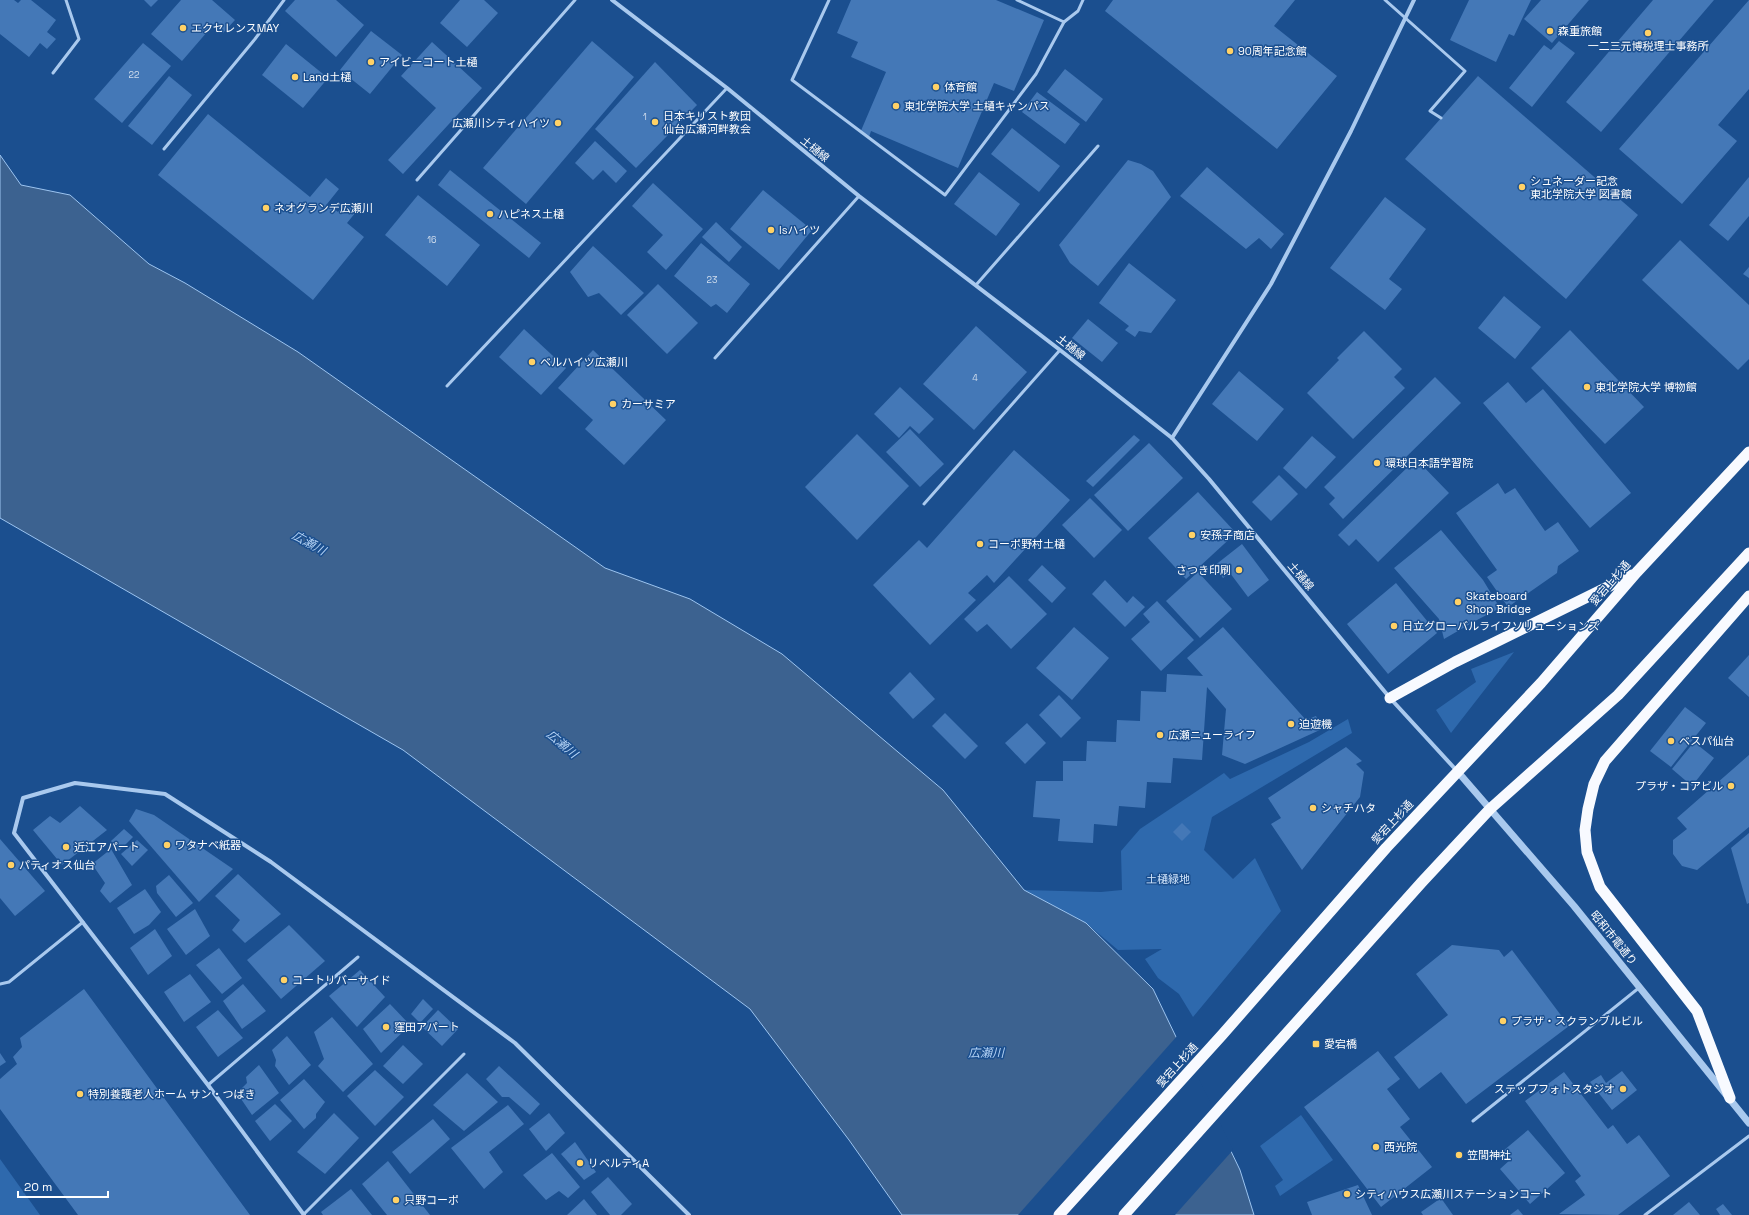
<svg xmlns="http://www.w3.org/2000/svg" width="1749" height="1215" font-family="'Space Grotesk','Noto Sans JP',sans-serif">
	<rect width="100%" height="100%" fill="#1b4f8f"/>
	<!-- green -->
	<g fill="#2e69ad">
		<path d="M1514 652 1451 733 1436 710 1476 682 1471 669Z"/>
		<path d="M1348 719 1352 733 1212 817 1204 850 1233 879 1255 858 1281 911 1193 1017 1179 994 1158 978 1145 959 1162 949 1118 950 1086 923 1024 890 1101 892 1122 890 1121 851 1140 829 1224 773 1230 779 1309 742Z"/>
		<path d="M1301 1115 1333 1160 1280 1196 1275 1186 1283 1180 1260 1146Z"/>
		<path d="M0 1159 40 1215H0Z"/>
	</g>
	<!-- water -->
	<path fill="#3c6290" stroke="#9cc4f0" d="M0 155 21 185 70 195 149 264 185 283 298 352 605 568 690 599 782 654 943 790 1024 890 1086 923 1153 989 1240 1170 1254 1215H902L849 1140 750 1009 403 750 0 518Z"/>
	<!-- pier -->
	<path fill="#1b4f8f" d="M1178 1035 1233 1150 1175 1215H1018Z"/>
	<!-- building -->
	<g fill="#4478b7">
		<path d="M0 0H14L18 3 21 0H31L56 20 47 32 56 39 47 49 40 43 29 57 0 34Z"/>
		<path d="M144 0H158L151 7Z"/>
		<path d="M181 0H212L235 20 223 33 214 24 182 61 151 34Z"/>
		<path d="M295 0H336L364 25 336 57 285 11Z"/>
		<path d="M460 0H484L498 13 467 47 440 23Z"/>
		<path d="M851 0H996L1044 20 1014 91 994 83 958 168 871 131 869 137 860 133 886 72 851 57 858 42 837 33Z"/>
		<path d="M1113 0H1295L1274 26 1337 76 1277 149 1105 11Z"/>
		<path d="M1469 0H1531L1514 36 1509 34 1496 62 1450 40Z"/>
		<path d="M1541 0H1589L1552 43 1524 19Z"/>
		<path d="M1653 0H1714L1601 132 1566 102Z"/>
		<path d="M1749 0V89L1718 125 1737 141 1682 204 1619 149Z"/>
		<path d="M371 31 402 55 370 94 340 70Z"/>
		<path d="M592 41 634 77 526 204 483 168Z"/>
		<path d="M1559 41 1575 53 1532 107 1509 88 1544 45 1551 50Z"/>
		<path d="M432 42 482 88 403 174 388 160 436 108 401 76Z"/>
		<path d="M143 43 171 66 122 123 94 99Z"/>
		<path d="M286 44 328 78 303 108 262 75Z"/>
		<path d="M655 62 697 105 636 168 595 129Z"/>
		<path d="M1065 69 1103 99 1086 122 1047 92Z"/>
		<path d="M169 76 192 95 152 145 128 126Z"/>
		<path d="M1478 76 1638 215 1566 299 1405 159Z"/>
		<path d="M1037 92 1080 124 1065 144 1022 112Z"/>
		<path d="M208 114 310 197 326 178 339 189 327 204 338 212 345 204 356 212 347 223 364 237 313 300 158 175Z"/>
		<path d="M1012 128 1060 166 1039 192 991 154Z"/>
		<path d="M595 141 627 171 616 183 603 170 593 180 575 163Z"/>
		<path d="M1128 160 1141 164 1153 171 1171 197 1098 286 1070 263 1059 245Z"/>
		<path d="M1207 167 1284 234 1271 249 1259 238 1246 249 1180 196Z"/>
		<path d="M450 170 541 243 529 258 438 185Z"/>
		<path d="M979 172 1020 204 996 236 954 204Z"/>
		<path d="M1749 177V216L1728 241 1709 225Z"/>
		<path d="M653 183 703 229 666 270 647 252 663 235 632 206Z"/>
		<path d="M763 190 812 230 779 270 730 229Z"/>
		<path d="M418 195 480 245 447 286 385 235Z"/>
		<path d="M1385 197 1426 229 1389 279 1402 289 1385 310 1330 268Z"/>
		<path d="M716 222 742 247 729 262 702 237Z"/>
		<path d="M1680 240 1749 305V359L1738 370 1642 280Z"/>
		<path d="M701 243 750 284 727 313 716 304 711 307 674 276Z"/>
		<path d="M593 246 644 293 621 315 599 293 588 297 570 272Z"/>
		<path d="M1129 263 1176 300 1151 333 1139 331 1135 337 1125 330 1129 326 1099 303Z"/>
		<path d="M1749 267V278L1743 274Z"/>
		<path d="M658 284 698 323 667 354 627 315Z"/>
		<path d="M1504 296 1541 327 1515 359 1478 328Z"/>
		<path d="M1088 319 1118 343 1102 362 1072 338Z"/>
		<path d="M976 326 1027 372 974 430 923 384Z"/>
		<path d="M524 329 566 368 541 395 499 357Z"/>
		<path d="M1570 330 1644 407 1605 444 1531 368Z"/>
		<path d="M1364 331 1402 369 1394 377 1405 388 1353 439 1307 393 1339 360 1337 358Z"/>
		<path d="M593 350 666 420 624 465 585 429 593 420 558 388Z"/>
		<path d="M1239 371 1284 409 1257 441 1212 404Z"/>
		<path d="M1435 377 1461 403 1343 519 1329 504 1335 498 1324 487Z"/>
		<path d="M1508 382 1526 403 1543 389 1631 493 1590 528 1483 403Z"/>
		<path d="M900 387 934 419 919 434 910 426 899 438 874 414Z"/>
		<path d="M910 429 944 464 920 487 886 452Z"/>
		<path d="M857 434 909 486 857 540 805 487Z"/>
		<path d="M1134 435 1140 440 1093 487 1086 481Z"/>
		<path d="M1312 436 1336 457 1306 489 1283 468Z"/>
		<path d="M1149 443 1183 478 1128 531 1094 495Z"/>
		<path d="M1014 450 1070 500 994 583 987 575 968 593 976 600 930 645 873 585 919 540 927 548Z"/>
		<path d="M1416 459 1449 493 1378 562 1356 539 1349 546 1338 535Z"/>
		<path d="M1279 475 1298 494 1271 521 1252 502Z"/>
		<path d="M1498 483 1505 494 1515 488 1545 531 1558 522 1579 551 1558 566 1557 573 1508 607 1487 577 1497 570 1456 513Z"/>
		<path d="M1198 492 1236 533 1186 579 1148 538Z"/>
		<path d="M1090 498 1122 530 1094 558 1062 525Z"/>
		<path d="M1441 530 1483 580 1500 608 1477 620 1444 639 1439 619 1394 568Z"/>
		<path d="M1242 544 1269 580 1248 597 1230 573 1223 578 1214 566Z"/>
		<path d="M1042 565 1066 588 1052 603 1028 580Z"/>
		<path d="M1198 572 1232 609 1200 638 1166 601Z"/>
		<path d="M1009 576 1047 614 1011 649 987 624 977 632 964 619Z"/>
		<path d="M1105 580 1127 603 1133 596 1145 607 1125 627 1092 594Z"/>
		<path d="M1396 583 1437 633 1388 674 1347 624Z"/>
		<path d="M1157 601 1194 640 1161 671 1131 639 1150 622 1143 614Z"/>
		<path d="M1074 627 1109 658 1072 700 1036 668Z"/>
		<path d="M1223 627 1306 720 1316 716 1322 729 1245 764 1222 755 1226 709 1207 687 1202 760 1173 758 1171 783 1147 782 1145 808 1119 806 1117 826 1094 824 1093 843 1058 841 1060 819 1033 817 1036 781H1063V761H1086L1087 741 1116 742 1117 720 1140 721 1141 691 1166 692 1167 674 1203 676 1187 658Z"/>
		<path d="M1749 655V697L1728 678Z"/>
		<path d="M910 672 935 699 913 719 889 693Z"/>
		<path d="M1059 695 1081 718 1061 738 1039 715Z"/>
		<path d="M1685 707 1706 723 1671 767 1650 751Z"/>
		<path d="M945 713 978 746 965 759 932 726Z"/>
		<path d="M1027 723 1046 743 1025 764 1005 743Z"/>
		<path d="M1694 742 1714 758 1692 786 1672 769Z"/>
		<path d="M1346 747 1362 761 1356 764 1364 772 1360 797 1302 870 1271 824 1281 818 1268 798Z"/>
		<path d="M1749 755V827L1697 870 1682 866 1673 854V840L1687 829 1677 818Z"/>
		<path d="M80 806 107 830 62 865 33 830 50 816 60 823Z"/>
		<path d="M136 809 154 815 233 869 199 902 129 821Z"/>
		<path d="M1182 823 1191 832 1182 841 1173 832Z"/>
		<path d="M124 829 133 837 119 851 111 841Z"/>
		<path d="M1749 833V903L1747 904 1731 848Z"/>
		<path d="M0 839 45 891 15 916 0 898Z"/>
		<path d="M137 840 148 850 132 866 121 854Z"/>
		<path d="M111 849 132 885 110 903 100 891 105 883 92 864Z"/>
		<path d="M238 874 281 914 245 943 232 930 240 920 215 896Z"/>
		<path d="M169 875 193 903 176 917 157 893 156 886Z"/>
		<path d="M145 889 161 912 149 925 134 934 117 908Z"/>
		<path d="M195 909 210 936 186 955 167 929Z"/>
		<path d="M289 925 325 961 281 999 247 960Z"/>
		<path d="M155 929 172 956 148 975 130 948Z"/>
		<path d="M1452 945 1499 950 1504 957 1512 950 1569 1026 1466 1104 1441 1072 1419 1089 1394 1057 1448 1015 1416 974Z"/>
		<path d="M219 948 242 978 222 994 196 965Z"/>
		<path d="M360 970 385 997 357 1027 329 996Z"/>
		<path d="M190 974 211 1002 184 1022 164 992Z"/>
		<path d="M243 984 266 1011 242 1029 223 1001Z"/>
		<path d="M84 989 250 1215H78L0 1109V1079L17 1064 13 1057 22 1047 20 1038Z"/>
		<path d="M423 999 433 1009 420 1023 411 1014Z"/>
		<path d="M390 1004 410 1025 381 1053 363 1029Z"/>
		<path d="M218 1010 243 1038 218 1057 196 1027Z"/>
		<path d="M438 1010 458 1029 442 1046 422 1027Z"/>
		<path d="M332 1017 373 1064 343 1092 318 1066 324 1059 314 1032Z"/>
		<path d="M287 1036 311 1065 289 1085 275 1066 276 1060 272 1050Z"/>
		<path d="M403 1045 423 1064 403 1084 383 1066Z"/>
		<path d="M1378 1051 1400 1079 1387 1089 1410 1119 1400 1127 1432 1167 1381 1207 1304 1107Z"/>
		<path d="M0 1053 6 1062 0 1066Z"/>
		<path d="M259 1065 279 1093 252 1115 237 1093 247 1083 246 1077Z"/>
		<path d="M499 1066 540 1104 530 1115 509 1097H502L486 1079Z"/>
		<path d="M375 1070 404 1097 375 1126 347 1096Z"/>
		<path d="M1622 1071 1637 1090 1612 1110 1590 1082 1601 1075 1606 1083Z"/>
		<path d="M1564 1072 1608 1129 1613 1125 1627 1144 1639 1135 1670 1176 1618 1215 1559 1214 1585 1195 1575 1181 1581 1176 1525 1101Z"/>
		<path d="M467 1073 498 1102 464 1131 433 1105Z"/>
		<path d="M304 1079 325 1102 316 1114V1118L304 1129 280 1100Z"/>
		<path d="M275 1104 292 1121 270 1141 255 1121Z"/>
		<path d="M508 1105 524 1124 489 1152 503 1172 484 1189 451 1148Z"/>
		<path d="M334 1113 359 1138 325 1174 297 1152Z"/>
		<path d="M549 1113 565 1133 546 1151 529 1129Z"/>
		<path d="M433 1119 450 1139 410 1174 392 1152Z"/>
		<path d="M1528 1130 1565 1173 1530 1204 1500 1169 1511 1159 1503 1151Z"/>
		<path d="M575 1142 596 1172 584 1180 561 1154Z"/>
		<path d="M552 1153 580 1187 568 1198 559 1191 546 1200 523 1175Z"/>
		<path d="M388 1161 430 1215H387L362 1184Z"/>
		<path d="M608 1177 632 1204 621 1215H610L591 1192Z"/>
		<path d="M1358 1185 1372 1215H1312L1307 1202Z"/>
		<path d="M351 1189 372 1215H323L321 1212Z"/>
		<path d="M1441 1198 1453 1215H1423L1421 1212Z"/>
		<path d="M584 1199 597 1215H567Z"/>
		<path d="M1689 1202 1700 1215H1673Z"/>
		<path d="M1723 1204 1732 1215H1720L1716 1209Z"/>
		<path d="M1518 1209 1523 1215H1510Z"/>
	</g>
	<g fill="none" stroke-linecap="round" stroke-linejoin="round">
		<!-- service -->
		<g stroke="#a9c9ee" stroke-width="3">
			<path d="M829 0 792 80 945 195 1036 74 1064 22"/>
			<path d="M1017 0 1064 22 1078 11 1083 0"/>
			<path d="M1385 0 1465 71 1430 111 1441 118"/>
			<path d="M53 73 79 39 66 0"/>
			<path d="M164 149 255 39 284 0"/>
			<path d="M417 180 575 0"/>
			<path d="M976 285 1098 146"/>
			<path d="M715 358 859 196"/>
			<path d="M447 386 727 88"/>
			<path d="M924 504 1060 350"/>
			<path d="M0 984 9 982 83 922"/>
			<path d="M208 1085 358 957"/>
			<path d="M1473 1121 1640 987"/>
			<path d="M304 1214 464 1054"/>
			<path d="M1645 1215 1749 1136"/>
		</g>
		<!-- minor -->
		<g stroke="#a9c9ee" stroke-width="4">
			<path d="M612 0 727 88 859 196 1060 350 1172 438 1209 479 1390 698 1457 771"/>
			<path d="M1172 438 1271 284 1351 131 1414 0"/>
			<path d="M304 1215 208 1085 14 833 23 798 75 783 165 794 271 862 515 1043 689 1215"/>
		</g>
		<!-- tertiary -->
		<path stroke="#a9c9ee" stroke-width="7" d="M1458 772 1574 906 1749 1123"/>
		<!-- trunk -->
		<g stroke="#f8faff" stroke-width="11">
			<path d="M1390 698 1455 662 1632 575"/>
			<path d="M1730 1098 1697 1011 1600 887 1587 852 1585 830 1588 809 1594 784 1605 761 1749 596"/>
			<path d="M1059 1215 1222 1035 1386 848 1541 683 1637 572 1749 452"/>
			<path d="M1124 1215 1422 882 1490 809 1618 695 1749 553"/>
		</g>
	</g>
	<!-- markers -->
	<g fill="#ffd166" stroke="#1b4f8f" stroke-width="1.5">
		<circle cx="183" cy="28" r="4"/>
		<circle cx="1550" cy="31" r="4"/>
		<circle cx="1648" cy="33" r="4"/>
		<circle cx="1230" cy="51" r="4"/>
		<circle cx="371" cy="62" r="4"/>
		<circle cx="295" cy="77" r="4"/>
		<circle cx="936" cy="87" r="4"/>
		<circle cx="896" cy="106" r="4"/>
		<circle cx="655" cy="122" r="4"/>
		<circle cx="558" cy="123" r="4"/>
		<circle cx="1522" cy="187" r="4"/>
		<circle cx="266" cy="208" r="4"/>
		<circle cx="490" cy="214" r="4"/>
		<circle cx="771" cy="230" r="4"/>
		<circle cx="532" cy="362" r="4"/>
		<circle cx="1587" cy="387" r="4"/>
		<circle cx="613" cy="404" r="4"/>
		<circle cx="1377" cy="463" r="4"/>
		<circle cx="1192" cy="535" r="4"/>
		<circle cx="980" cy="544" r="4"/>
		<circle cx="1239" cy="570" r="4"/>
		<circle cx="1458" cy="602" r="4"/>
		<circle cx="1394" cy="626" r="4"/>
		<circle cx="1291" cy="724" r="4"/>
		<circle cx="1160" cy="735" r="4"/>
		<circle cx="1671" cy="741" r="4"/>
		<circle cx="1731" cy="786" r="4"/>
		<circle cx="1313" cy="808" r="4"/>
		<circle cx="167" cy="845" r="4"/>
		<circle cx="66" cy="847" r="4"/>
		<circle cx="11" cy="865" r="4"/>
		<circle cx="284" cy="980" r="4"/>
		<circle cx="1503" cy="1021" r="4"/>
		<circle cx="386" cy="1027" r="4"/>
		<rect x="1312" y="1040" width="8" height="8" rx="2"/>
		<circle cx="1623" cy="1089" r="4"/>
		<circle cx="80" cy="1094" r="4"/>
		<circle cx="1376" cy="1147" r="4"/>
		<circle cx="1459" cy="1155" r="4"/>
		<circle cx="580" cy="1163" r="4"/>
		<circle cx="1347" cy="1194" r="4"/>
		<circle cx="396" cy="1200" r="4"/>
	</g>
	<g text-anchor="middle" stroke-width="3" stroke-linejoin="round" paint-order="stroke">
		<!-- number labels -->
		<g font-size="9" fill="#d0dded">
			<text x="134" y="78">22</text>
			<text x="645" y="120">1</text>
			<text x="432" y="243">16</text>
			<text x="712" y="283">23</text>
			<text x="975" y="381">4</text>
		</g>
		<!-- poi labels -->
		<g font-size="11" fill="#fff" stroke="#1b4f8f" text-anchor="start">
			<text x="191" y="32">エクセレンスMAY</text>
			<text x="1558" y="35">森重旅館</text>
			<text x="1648" y="50" text-anchor="middle">一二三元博税理士事務所</text>
			<text x="1238" y="55">90周年記念館</text>
			<text x="379" y="66">アイビーコート土樋</text>
			<text x="303" y="81">Land土樋</text>
			<text x="944" y="91">体育館</text>
			<text x="904" y="110">東北学院大学 土樋キャンパス</text>
			<text x="663" y="120">日本キリスト教団<tspan x="663" dy="13">仙台広瀬河畔教会</tspan></text>
			<text x="550" y="127" text-anchor="end">広瀬川シティハイツ</text>
			<text x="1530" y="185">シュネーダー記念<tspan x="1530" dy="13">東北学院大学 図書館</tspan></text>
			<text x="274" y="212">ネオグランデ広瀬川</text>
			<text x="498" y="218">ハピネス土樋</text>
			<text x="779" y="234">Isハイツ</text>
			<text x="540" y="366">ベルハイツ広瀬川</text>
			<text x="1595" y="391">東北学院大学 博物館</text>
			<text x="621" y="408">カーサミア</text>
			<text x="1385" y="467">環球日本語学習院</text>
			<text x="1200" y="539">安孫子商店</text>
			<text x="988" y="548">コーポ野村土樋</text>
			<text x="1231" y="574" text-anchor="end">さつき印刷</text>
			<text x="1466" y="600">Skateboard<tspan x="1466" dy="13">Shop Bridge</tspan></text>
			<text x="1402" y="630">日立グローバルライフソリューションズ</text>
			<text x="1299" y="728">迫遊機</text>
			<text x="1168" y="739">広瀬ニューライフ</text>
			<text x="1679" y="745">ベスパ仙台</text>
			<text x="1723" y="790" text-anchor="end">プラザ・コアビル</text>
			<text x="1321" y="812">シャチハタ</text>
			<text x="175" y="849">ワタナベ紙器</text>
			<text x="74" y="851">近江アパート</text>
			<text x="19" y="869">パティオス仙台</text>
			<text x="292" y="984">コートリバーサイド</text>
			<text x="1511" y="1025">プラザ・スクランブルビル</text>
			<text x="394" y="1031">窪田アパート</text>
			<text x="1324" y="1048">愛宕橋</text>
			<text x="1615" y="1093" text-anchor="end">ステップフォトスタジオ</text>
			<text x="88" y="1098">特別養護老人ホーム サン・つばき</text>
			<text x="1384" y="1151">西光院</text>
			<text x="1467" y="1159">笠間神社</text>
			<text x="588" y="1167">リベルティA</text>
			<text x="1355" y="1198">シティハウス広瀬川ステーションコート</text>
			<text x="404" y="1204">只野コーポ</text>
		</g>
		<!-- street labels -->
		<g font-size="11" fill="#fff" stroke="#1b4f8f">
			<text transform="translate(815 149) rotate(39)" y="4">土樋線</text>
			<text transform="translate(1071 347) rotate(38)" y="4">土樋線</text>
			<text transform="translate(1301 576) rotate(50)" y="4">土樋線</text>
			<text transform="translate(1610 583) rotate(-49)" y="4">愛宕上杉通</text>
			<text transform="translate(1392 822) rotate(-47)" y="4">愛宕上杉通</text>
			<text transform="translate(1614 938) rotate(51)" y="4">昭和市電通り</text>
			<text transform="translate(1177 1065) rotate(-48)" y="4">愛宕上杉通</text>
		</g>
		<!-- park labels -->
		<g font-size="11" fill="#cfe3fa" stroke="#1b4f8f">
			<text x="1168" y="883">土樋緑地</text>
		</g>
		<!-- water labels -->
		<g font-size="12" font-style="italic" fill="#b5d3f5" stroke="#1b4f8f">
			<text transform="translate(309 543) rotate(29)" y="4">広瀬川</text>
			<text transform="translate(562 744) rotate(40)" y="4">広瀬川</text>
			<text x="986" y="1057">広瀬川</text>
		</g>
	</g>
	<!-- scale -->
	<path d="M18 1191v6h90v-6" fill="none" stroke="#ffffff" stroke-width="2"/>
	<text x="24" y="1191" font-size="12" fill="#ffffff" stroke="#1b4f8f" stroke-width="3" paint-order="stroke">20 m</text>
</svg>
